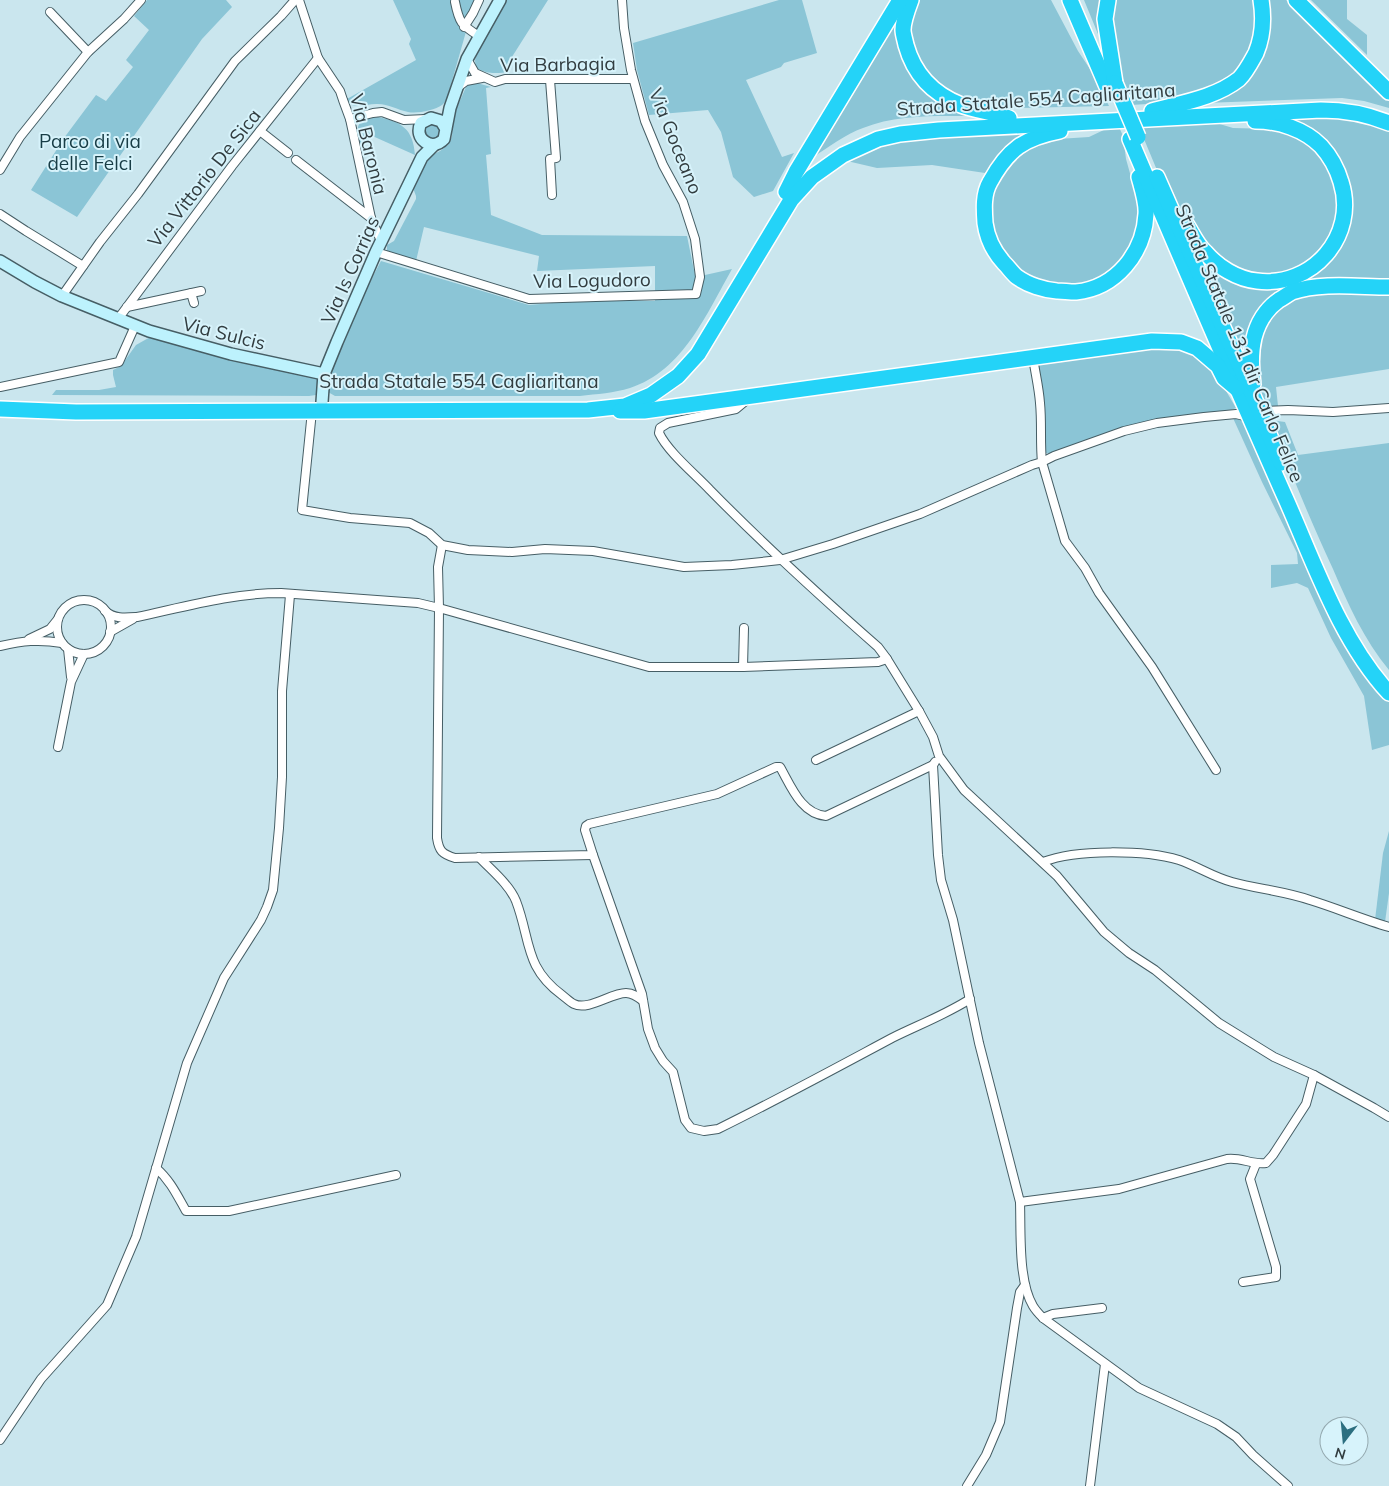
<svg xmlns="http://www.w3.org/2000/svg" width="1389" height="1486" font-family="Mulish,sans-serif">
	<rect width="100%" height="100%" fill="#cae6ee"/>
	<!-- green -->
	<g fill="#8bc5d6">
		<path d="M147 0H226L232 7 202 39 77 217 31 190 64 138 96 95 106 101 133 67 126 60 149 30 134 16Z"/>
		<path d="M393 0H475L448 95C447 98 445 103 442 105 435 110 417 114 408 112 398 110 388 104 378 104 367 103 352 112 347 99L416 60 409 44 411 39Z"/>
		<path d="M507 0H548L510 60V72C497 73 489 75 476 68L475 61 476 54Z"/>
		<path d="M779 0H802L817 53 784 63 781 67 746 80 782 157 794 153 773 191 754 197 733 177 721 132 708 110 649 115 637 70 633 43Z"/>
		<path d="M917 0H1051L1078 51 1092 72 1109 106 1018 108 957 97 933 79 917 56 911 37 912 18Z"/>
		<path d="M1084 0H1102L1099 16 1098 34Z"/>
		<path d="M1114 0H1256V40L1239 69 1226 81 1185 96 1148 104 1130 105 1122 89 1111 16Z"/>
		<path d="M1267 0H1286L1389 99V108L1364 101 1342 98 1204 103 1241 84Z"/>
		<path d="M1311 0H1347V19L1367 35V55Z"/>
		<path d="M904 3C905 21 903 41 905 59 910 91 947 108 974 116 938 116 897 114 863 128 846 134 827 148 812 158Z"/>
		<path d="M470 83H477L491 87 486 88 491 154 486 155 491 215 542 235 687 236 695 275H705L732 269C707 313 683 371 630 388 614 393 597 394 580 396H335L328 392 333 364 365 291 381 261 529 305 575 301H655V266L537 271 539 256 424 227 416 261 387 251V245L394 241 416 199V196L413 188 430 156 440 151 449 144 452 136 453 119 455 112 466 87Z"/>
		<path d="M378 117C402 122 413 129 415 155L368 134 361 149C357 127 352 121 378 117Z"/>
		<path d="M1312 117 1344 118 1389 130V281L1312 282 1258 311 1251 322 1246 339 1237 346 1193 249 1204 262 1221 275 1275 287 1343 239 1335 159 1279 119Z"/>
		<path d="M1213 122 1233 128 1274 129 1306 140 1318 152 1335 178 1340 206 1333 233 1319 253 1304 267 1270 278 1227 266 1203 244 1171 196 1159 175 1139 127Z"/>
		<path d="M427 123H437L442 133 437 140 424 137V126Z"/>
		<path d="M1119 127 1123 136 1126 159 1138 202 1139 224 1129 249 1115 267 1100 278 1087 284 1050 286 1020 274 1001 254 990 224 992 190 1007 164 1036 143 1058 139 1089 137 1108 128Z"/>
		<path d="M1036 131 1001 155 985 173 932 165 877 168 847 161 875 148 903 140Z"/>
		<path d="M1305 292H1389V369L1276 387 1278 406 1263 407 1257 379 1253 351 1273 308Z"/>
		<path d="M152 336 315 376 319 381 318 393 316 395 309 396 52 395 56 390H99L116 387 113 375V370L121 366 136 345Z"/>
		<path d="M1166 346 1190 352 1215 372 1236 408 1229 411 1154 421 1054 453H1045L1038 362Z"/>
		<path d="M1233 418H1245L1373 683 1389 701V745L1372 750 1364 696 1331 638 1308 588 1297 583 1271 588V565L1298 564 1297 553 1262 482Z"/>
		<path d="M1270 420 1285 422 1298 455 1389 443V670C1364 640 1348 604 1333 569 1310 520 1290 470 1270 420Z"/>
		<path d="M1389 831V893L1385 922 1375 920 1383 853Z"/>
	</g>
	<g fill="none" stroke-linecap="round" stroke-linejoin="round">
		<!-- street casing -->
		<g stroke="#465e65" stroke-width="10">
			<g id="street">
				<path d="M299 0 318 58 340 91 343 100 350 119 371 218 381 241"/>
				<path d="M455 2C459 22 461 25 479 36"/>
				<path d="M50 12 88 52"/>
				<path d="M464 27 473 13 479 0"/>
				<path d="M467 59 475 73 495 82 505 79H633"/>
				<path d="M550 80 556 158 550 159 552 195"/>
				<path d="M458 87 466 81 482 78"/>
				<path d="M350 119 373 113 382 112 404 120 426 119"/>
				<path d="M260 131 288 153"/>
				<path d="M296 160 371 218"/>
				<path d="M0 170 20 137 88 52 124 19 141 0"/>
				<path d="M0 214 26 231 83 266"/>
				<path d="M376 252 529 299 696 294 700 277 695 239 683 202 663 165 645 121 631 70 624 28 622 0"/>
				<path d="M191 293 194 303"/>
				<path d="M62 296 100 242 138 194 235 61 281 16 295 0"/>
				<path d="M127 307 201 291"/>
				<path d="M118 319 232 166 318 58"/>
				<path d="M0 387 119 362 135 326"/>
				<path d="M748 399 736 409 668 423 660 428 659 433C668 452 695 474 710 490 764 545 820 596 878 647L887 659 919 711 933 737 939 756 964 790 1057 876 1104 932 1129 953 1155 970 1219 1023 1274 1057 1314 1075 1374 1108 1389 1117"/>
				<path d="M312 411 302 510 350 518 410 523 429 533 442 545 468 550 512 552 545 549 593 551 684 567 732 565 780 560 833 544 920 514 1032 465 1042 462C1040 443 1042 423 1040 403 1039 388 1035 372 1033 357"/>
				<path d="M1263 411 1288 410 1333 412 1389 408"/>
				<path d="M442 545 438 567 439 608 437 838C439 851 442 854 455 858L593 855 585 830 586 826 589 824 717 794 776 767H780C791 786 801 814 826 816L933 765"/>
				<circle cx="84" cy="627" r="27"/>
				<path d="M105 611C115 619 124 618 137 617 184 607 232 593 281 593L418 603 439 608 649 667H743L878 662 887 659"/>
				<path d="M110 632 133 619"/>
				<path d="M29 639 50 629 58 619"/>
				<path d="M0 646C23 641 38 639 62 643"/>
				<path d="M68 649 71 677"/>
				<path d="M743 667 744 628"/>
				<path d="M58 747 71 682 84 654"/>
				<path d="M816 760 919 711"/>
				<path d="M935 762 933 765 938 855 941 880 953 920 979 1043 1020 1202 1119 1189 1227 1159C1241 1157 1252 1165 1266 1163L1273 1155 1306 1104 1314 1075"/>
				<path d="M1216 770 1152 667 1099 593 1085 568 1065 541 1042 462 1054 456 1124 431 1157 423 1204 417 1236 414 1244 416"/>
				<path d="M593 855 642 994 648 1029 655 1048 663 1061 673 1072 685 1120 691 1128 704 1131 718 1129C777 1100 834 1069 892 1038 918 1025 945 1015 970 999"/>
				<path d="M479 857C491 870 509 884 516 901 531 940 524 967 562 995 566 998 570 1002 574 1004 588 1011 611 993 626 993 633 993 638 997 643 1001"/>
				<path d="M1043 862C1076 849 1145 850 1179 860 1197 866 1213 877 1232 882 1257 889 1284 891 1310 900 1336 908 1362 919 1389 927"/>
				<path d="M156 1168C170 1180 177 1195 186 1211H229L396 1175"/>
				<path d="M1020 1202C1021 1231 1018 1281 1033 1306 1036 1311 1040 1315 1043 1318L1139 1388 1217 1424 1236 1437 1253 1455 1288 1486"/>
				<path d="M1243 1282 1276 1277V1267L1250 1179 1256 1164"/>
				<path d="M1043 1318 1053 1314 1102 1308"/>
				<path d="M0 1440 41 1379 107 1305 136 1237 187 1063 224 978 261 920 267 907 273 890 279 828 282 777V691L290 595"/>
				<path d="M967 1486 986 1455 1000 1422 1017 1308 1020 1292 1025 1285"/>
				<path d="M1090 1486 1105 1364"/>
			</g>
		</g>
		<!-- secondary casing -->
		<g stroke="#465e65" stroke-width="14">
			<g id="secondary">
				<path d="M446 129 441 121 431 118 421 123C413 139 432 152 444 139L450 108 467 59 500 0"/>
				<path d="M0 261 35 282 62 296 149 331 231 354 324 374"/>
				<path d="M322 402 324 374 337 342 376 252 422 157 434 145"/>
			</g>
		</g>
		<!-- highway casing -->
		<g stroke="#fff" stroke-width="18">
			<g id="highway">
				<path d="M911 0C908 8 903 21 903 30 903 34 905 40 906 45 914 74 933 94 961 105 977 111 994 112 1009 118"/>
				<path d="M1070 0 1108 89"/>
				<path d="M1108 0 1105 19 1115 83"/>
				<path d="M1296 0 1389 92"/>
				<path d="M1152 111C1181 103 1215 98 1239 79 1246 72 1251 62 1256 53 1263 36 1264 18 1261 0"/>
				<path d="M1060 131C1024 138 1008 149 990 182 983 194 984 209 985 223 987 238 994 252 1004 263 1009 268 1013 274 1017 277 1028 285 1044 290 1057 291 1063 291 1069 292 1076 292 1116 288 1144 253 1146 214 1147 203 1142 188 1139 177"/>
				<path d="M1130 139C1181 258 1232 378 1285 497 1314 562 1340 640 1389 693"/>
				<path d="M1157 177 1254 398 1281 463"/>
				<path d="M786 192 796 172 900 0"/>
				<path d="M1186 224C1192 233 1197 245 1205 252 1218 267 1237 279 1257 281 1312 288 1358 236 1341 182 1337 168 1331 157 1321 146 1304 129 1279 121 1255 121"/>
				<path d="M1253 384C1249 353 1251 320 1279 300 1283 298 1288 294 1292 292 1322 282 1358 287 1389 287"/>
				<path d="M0 409 76 412 588 410 625 406 651 395 678 376 698 354 791 200 812 177 843 155 878 139 900 134 939 130 1321 110C1344 110 1367 114 1389 123"/>
				<path d="M620 411H644L1152 341 1181 342 1197 348 1218 366 1224 378 1237 389"/>
			</g>
		</g>
		<!-- street -->
		<use href="#street" stroke="#fff" stroke-width="8"/>
		<!-- secondary -->
		<use href="#secondary" stroke="#bdf2fd" stroke-width="11"/>
		<!-- highway -->
		<use href="#highway" stroke="#24d3f8" stroke-width="15"/>
		<!-- highway-bridge casing -->
		<g stroke="#fff" stroke-width="18" stroke-linecap="butt">
			<path id="highway-bridge" d="M1115 83 1138 137"/>
		</g>
		<!-- highway-bridge -->
		<use href="#highway-bridge" stroke="#24d3f8" stroke-width="15"/>
	</g>
	<g text-anchor="middle" stroke-width="4" stroke-linejoin="round" paint-order="stroke">
		<!-- street labels -->
		<g font-size="19" fill="#323d40" stroke="#d7f3fb">
			<text transform="translate(558 64) rotate(-1)" y="7">Via Barbagia</text>
			<text transform="translate(1036 99) rotate(-4)" y="7">Strada Statale 554 Cagliaritana</text>
			<text transform="translate(676 141) rotate(68)" y="7">Via Goceano</text>
			<text transform="translate(369 144) rotate(76)" y="7">Via Baronia</text>
			<text transform="translate(204 178) rotate(-52)" y="7">Via Vittorio De Sica</text>
			<text transform="translate(350 270) rotate(-66)" y="7">Via Is Corrias</text>
			<text transform="translate(592 280) rotate(-1)" y="7">Via Logudoro</text>
			<text transform="translate(224 333) rotate(14)" y="7">Via Sulcis</text>
			<text transform="translate(1240 343) rotate(67)" y="7">Strada Statale 131 dir Carlo Felice</text>
			<text x="459" y="388">Strada Statale 554 Cagliaritana</text>
		</g>
		<!-- park labels -->
		<g font-size="19" fill="#183d46" stroke="#d7f3fb">
			<text x="90" y="148">Parco di via<tspan x="90" dy="22">delle Felci</tspan></text>
		</g>
	</g>
	<!-- north arrow -->
	<g transform="translate(1344 1441) rotate(196)"><circle r="24" fill="#d7f3fb" stroke="#95aab0"/>
	<path d="M0-4L9 19L0 12L-9 19Z" fill="#2c6f80"/>
	<text y="-8" font-size="14" font-weight="bold" text-anchor="middle" fill="#323d40">N</text>
	</g>
</svg>
